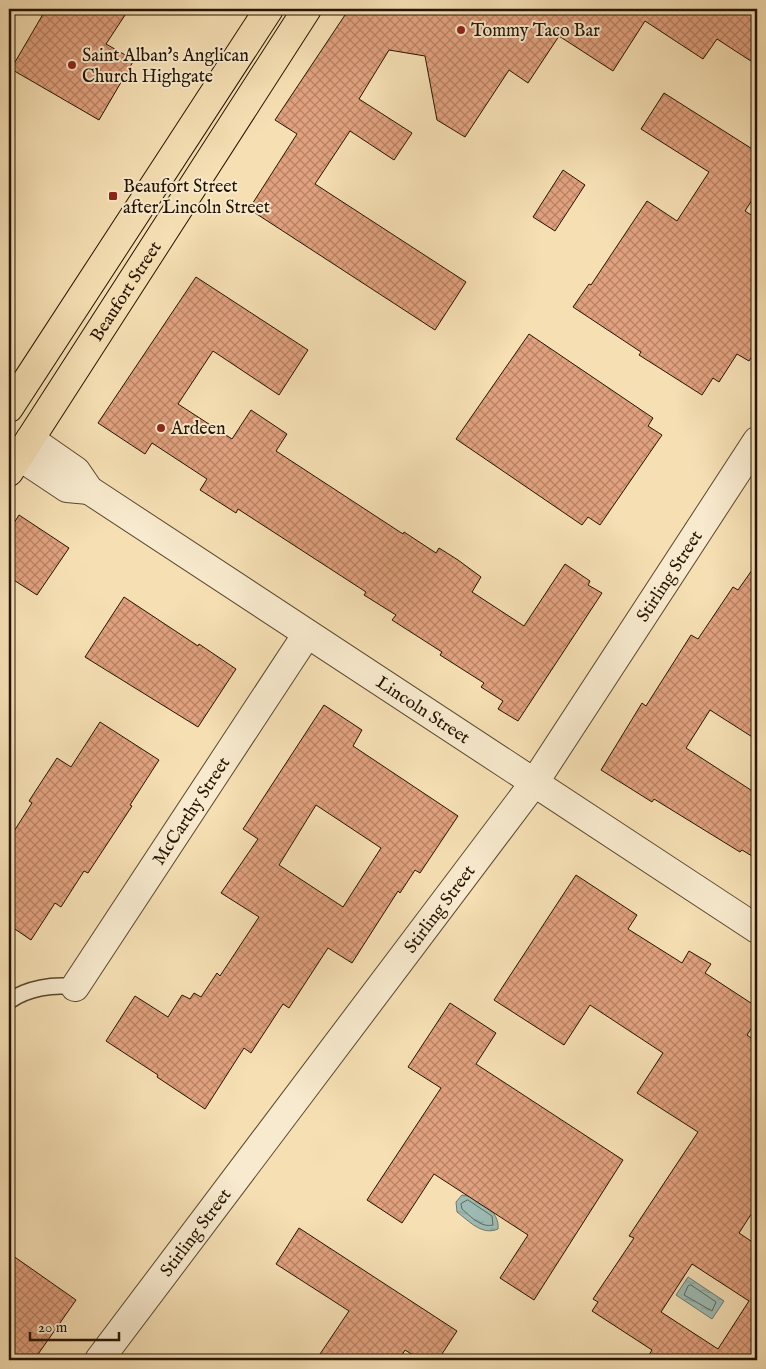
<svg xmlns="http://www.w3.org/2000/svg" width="766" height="1369" font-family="'IM FELL English',serif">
	<defs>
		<pattern id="water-ripples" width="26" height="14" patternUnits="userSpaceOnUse" patternTransform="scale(1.25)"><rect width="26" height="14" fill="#9dbbb4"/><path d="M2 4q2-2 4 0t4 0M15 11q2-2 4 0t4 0" fill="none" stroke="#87a099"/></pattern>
		<pattern id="building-cross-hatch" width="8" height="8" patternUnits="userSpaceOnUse" patternTransform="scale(1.25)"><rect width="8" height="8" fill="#e1a17e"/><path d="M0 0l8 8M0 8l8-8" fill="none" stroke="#b68265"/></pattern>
	</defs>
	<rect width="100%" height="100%" fill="#f5dfb3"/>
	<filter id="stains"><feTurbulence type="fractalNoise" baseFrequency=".004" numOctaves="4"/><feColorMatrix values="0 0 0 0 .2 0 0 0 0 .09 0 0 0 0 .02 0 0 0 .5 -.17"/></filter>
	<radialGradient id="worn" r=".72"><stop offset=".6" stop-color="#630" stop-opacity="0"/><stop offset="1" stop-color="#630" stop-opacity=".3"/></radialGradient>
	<!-- water -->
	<g fill="url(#water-ripples)" stroke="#6d786c">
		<path d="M462 1195C479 1196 500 1212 498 1229 482 1236 469 1221 457 1212L456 1202Z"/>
		<path d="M688 1277 724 1301 712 1319 676 1295Z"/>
	</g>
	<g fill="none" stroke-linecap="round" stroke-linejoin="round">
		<!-- shore -->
		<g stroke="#61685a" stroke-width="1">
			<path d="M468 1200 492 1216 493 1225C481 1228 470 1216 462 1209L461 1204Z"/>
			<path d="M691 1285 716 1302 712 1311 684 1295 688 1286Z"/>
		</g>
	</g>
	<!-- building -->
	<g fill="url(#building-cross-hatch)" stroke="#251400" fill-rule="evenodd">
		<path d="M46 9H129L106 44 134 60 99 120 11 69Z"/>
		<path d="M349 9H757V65L717 39 703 59 645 21 613 71 559 36 528 83 509 70 465 137 437 120 425 56 389 50 359 99 412 133 394 160 350 131 315 184 466 282 435 330 249 209 297 134 275 120Z"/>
		<path d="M664 93 757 152V192L745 211 757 219V349L749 361 737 354 719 382 713 378 702 395 639 355 641 352 573 307 589 284 591 285 647 201 677 221 709 172 641 129Z"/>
		<path d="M563 170 585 185 555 231 533 217Z"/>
		<path d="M196 277 308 350 279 395 213 351 178 404 232 439 251 410 287 434 276 451 403 534 404 532 436 553 439 548 458 560 481 577 472 592 524 626 565 564 590 581 588 585 602 593 518 721 498 709 503 701 481 687 484 683 440 655 442 652 392 620 396 615 364 595 366 592 238 509 236 513 200 490 207 479 152 443 145 454 98 423Z"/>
		<path d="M529 334 653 418 648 426 662 435 600 525 588 517 582 525 456 439Z"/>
		<path d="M19 515 69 548 37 595 9 577V531Z"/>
		<path d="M757 563V740L710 710 686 748 757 794V859L742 850 740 852 654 799 652 802 601 770 642 703 646 706 691 635 698 639 733 587 738 590Z"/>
		<path d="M124 597 198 646 199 644 236 669 198 727 85 657Z"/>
		<path d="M324 705 362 730 353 746 458 816 420 873 415 870 400 893 398 891 352 963 328 948 289 1008 283 1004 251 1053 244 1048 205 1109 157 1077 158 1075 106 1041 135 996 168 1017 182 995 190 999 194 993 201 997 217 973 220 976 259 917 221 893 258 839 243 829ZM316 805 381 848 343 907 279 865Z"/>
		<path d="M100 722 159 760 130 805 132 806 88 873 84 871 61 907 55 903 31 940 9 925V839L32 803 29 801 57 758 71 767Z"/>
		<path d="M576 875 637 915 628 929 682 963 689 951 711 964 705 973 757 1007V1020L747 1035 757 1042V1205L739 1233 757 1245V1360H646L652 1350 592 1311 598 1302 593 1299 634 1238 629 1236 698 1132 637 1093 663 1053 590 1005 564 1045 494 1000ZM692 1264 749 1301 718 1349 661 1312Z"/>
		<path d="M450 1003 496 1033 476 1064 623 1160 534 1300 500 1278 528 1235 434 1174 402 1223 367 1200 441 1088 408 1067Z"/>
		<path d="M299 1228 457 1331 438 1360H421L405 1350 399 1360H316L349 1311 276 1264Z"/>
		<path d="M9 1253 76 1300 34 1360H9Z"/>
	</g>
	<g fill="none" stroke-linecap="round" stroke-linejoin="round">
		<!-- service casing -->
		<g stroke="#59472d" stroke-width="18">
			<path id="service" d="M9 1001C28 988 53 984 75 987"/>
		</g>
		<!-- minor casing -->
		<g stroke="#59472d" stroke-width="30">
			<g id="minor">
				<path id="s1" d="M30 439 76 471 89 490 757 929"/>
				<path d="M19 456 67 488 89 490"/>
				<path id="s2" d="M75 987 307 634"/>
				<path id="s3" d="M99 1360 534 783 757 441"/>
			</g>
		</g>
		<!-- primary casing -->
		<g stroke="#251400" stroke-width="30">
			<g id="primary">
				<path d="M9 408 269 9"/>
				<path id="s4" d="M9 472 307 9"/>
			</g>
		</g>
		<!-- service -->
		<use href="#service" stroke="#f8eace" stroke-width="15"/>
		<!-- minor -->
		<use href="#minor" stroke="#f8eace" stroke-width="28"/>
		<!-- primary -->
		<use href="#primary" stroke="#f5dfb3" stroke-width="28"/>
	</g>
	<!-- markers -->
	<g fill="#8f2418" stroke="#f8eace" stroke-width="2">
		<circle cx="461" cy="30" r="5"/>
		<circle cx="72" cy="65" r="5"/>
		<rect x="108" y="191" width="10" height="10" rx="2.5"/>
		<circle cx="161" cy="428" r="5"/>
	</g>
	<g text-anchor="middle" stroke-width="4" stroke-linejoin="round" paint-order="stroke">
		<!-- poi labels -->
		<g font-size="18" fill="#251400" stroke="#f8eace" text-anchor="start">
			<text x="471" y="36">Tommy Taco Bar</text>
			<text x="82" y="61">Saint Alban's Anglican<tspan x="82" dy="21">Church Highgate</tspan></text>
			<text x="123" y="192">Beaufort Street<tspan x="123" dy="21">after Lincoln Street</tspan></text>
			<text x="171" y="434">Ardeen</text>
		</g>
		<!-- street labels -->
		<g font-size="18" fill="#251400" stroke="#f8eace">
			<text dy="6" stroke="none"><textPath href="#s4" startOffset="215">Beaufort Street</textPath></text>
			<text dy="6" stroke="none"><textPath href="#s3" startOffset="970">Stirling Street</textPath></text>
			<text dy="6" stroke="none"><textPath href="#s1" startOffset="479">Lincoln Street</textPath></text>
			<text dy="6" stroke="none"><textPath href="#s2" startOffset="211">McCarthy Street</textPath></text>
			<text dy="6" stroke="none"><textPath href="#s3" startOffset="565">Stirling Street</textPath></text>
			<text dy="6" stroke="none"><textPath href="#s3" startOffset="160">Stirling Street</textPath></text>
		</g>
	</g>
	<!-- margin -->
	<rect width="766" height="1369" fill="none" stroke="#f5dfb3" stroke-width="30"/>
	<rect x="10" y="10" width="746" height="1349" fill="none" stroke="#251400" stroke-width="2.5"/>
	<rect x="15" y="15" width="736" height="1339" fill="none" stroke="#251400"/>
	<!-- scale -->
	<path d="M30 1332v8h89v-8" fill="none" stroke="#251400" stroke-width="2.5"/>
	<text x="38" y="1332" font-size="15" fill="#251400" stroke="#f8eace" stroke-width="4" paint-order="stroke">20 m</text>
	<rect width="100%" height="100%" filter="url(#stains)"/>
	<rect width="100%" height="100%" fill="url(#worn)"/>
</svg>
